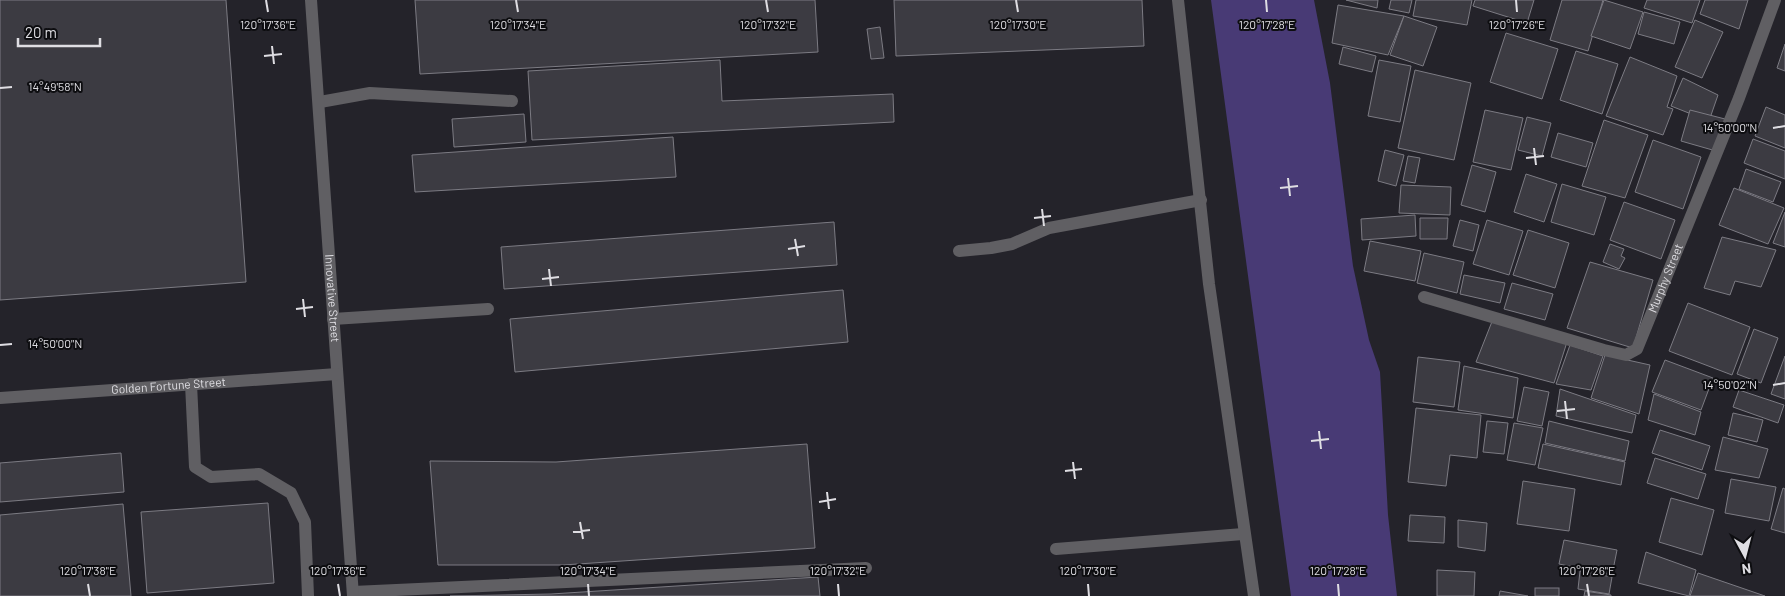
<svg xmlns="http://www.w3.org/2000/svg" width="1785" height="596" font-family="Barlow,sans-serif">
	<rect width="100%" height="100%" fill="#24232a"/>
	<!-- water -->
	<path fill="#483a75" d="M1211 0H1314L1330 83 1353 266 1369 340 1380 372 1388 515 1397 596H1291Z"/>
	<!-- building -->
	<g fill="#3c3b42" stroke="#7c7b83">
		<path d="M0 0H226L246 282 0 300Z"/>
		<path d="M415 0H815L818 52 420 74Z"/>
		<path d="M894 0H1142L1144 46 896 56Z"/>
		<path d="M1346 0H1378L1377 8Z"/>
		<path d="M1391 0H1412L1409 13 1389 9Z"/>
		<path d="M1416 0H1472L1467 25 1413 16Z"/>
		<path d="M1475 0H1534L1527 23 1473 6Z"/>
		<path d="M1562 0H1603L1588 51 1550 40Z"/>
		<path d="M1604 0 1643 12 1630 49 1591 36Z"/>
		<path d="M1647 0H1700L1692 23 1644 8Z"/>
		<path d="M1705 0H1748L1739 29 1700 14Z"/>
		<path d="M1338 5 1404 16 1388 55 1332 43Z"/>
		<path d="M1644 12 1680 22 1674 44 1638 34Z"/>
		<path d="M1404 16 1437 27 1423 66 1390 55Z"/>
		<path d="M1695 20 1723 32 1702 78 1675 67Z"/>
		<path d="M880 27 884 58 871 59 867 29Z"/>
		<path d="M1506 33 1558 49 1542 99 1490 82Z"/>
		<path d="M1785 44V71L1777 68Z"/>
		<path d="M1343 47 1376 56 1372 72 1339 64Z"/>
		<path d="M1576 51 1618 64 1602 114 1560 100Z"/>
		<path d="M1630 57 1677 76 1667 107 1673 109 1663 135 1606 116Z"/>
		<path d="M720 60 722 101 893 94 894 122 532 140 528 71Z"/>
		<path d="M1379 60 1411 66 1400 122 1368 116Z"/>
		<path d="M1415 70 1471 83 1454 160 1398 148Z"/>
		<path d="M1683 78 1718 95 1709 121 1671 106Z"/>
		<path d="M1766 107 1785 115V148L1755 136Z"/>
		<path d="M1485 110 1523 118 1511 170 1473 162Z"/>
		<path d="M1690 110 1725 119 1716 151 1681 141Z"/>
		<path d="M524 114 526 142 454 147 452 119Z"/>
		<path d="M1527 117 1551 123 1542 156 1518 150Z"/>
		<path d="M1604 120 1648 135 1625 198 1582 186Z"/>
		<path d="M1558 133 1593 143 1586 167 1551 157Z"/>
		<path d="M673 137 676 177 415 192 412 155Z"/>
		<path d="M1753 139 1785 151V179L1744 163Z"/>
		<path d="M1653 140 1701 157 1683 209 1635 192Z"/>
		<path d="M1385 150 1404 155 1396 186 1378 181Z"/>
		<path d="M1408 156 1420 158 1415 183 1403 181Z"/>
		<path d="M1472 165 1496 172 1485 212 1461 205Z"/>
		<path d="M1746 169 1781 182 1773 202 1739 189Z"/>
		<path d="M1526 174 1557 184 1544 222 1514 212Z"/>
		<path d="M1562 184 1606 197 1594 235 1551 222Z"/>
		<path d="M1401 185 1451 187 1450 215 1399 213Z"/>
		<path d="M1734 188 1784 208 1768 244 1719 225Z"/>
		<path d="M1624 202 1675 220 1661 259 1610 240Z"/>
		<path d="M1785 212V247L1773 243Z"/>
		<path d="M1415 215 1416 236 1362 240 1361 219Z"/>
		<path d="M1420 218H1448L1447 239H1420Z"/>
		<path d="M1460 220 1479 225 1473 251 1453 246Z"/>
		<path d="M1487 220 1523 231 1509 275 1473 264Z"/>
		<path d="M834 222 837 265 504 289 501 247Z"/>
		<path d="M1528 230 1569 243 1555 288 1513 275Z"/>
		<path d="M1722 237 1776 250 1761 287 1735 281 1730 295 1704 288Z"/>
		<path d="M1370 241 1421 251 1415 281 1364 271Z"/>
		<path d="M1610 244 1624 249 1621 256 1625 258 1619 269 1603 262Z"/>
		<path d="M1424 253 1464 262 1457 293 1417 283Z"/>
		<path d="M1590 262 1653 280 1633 348 1567 328Z"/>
		<path d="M1464 275 1505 283 1500 303 1460 294Z"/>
		<path d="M1512 283 1553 294 1545 320 1504 309Z"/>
		<path d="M843 290 848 342 515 372 510 319Z"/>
		<path d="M1688 303 1750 327 1732 375 1669 351Z"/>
		<path d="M1493 319 1567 342 1554 383 1476 362Z"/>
		<path d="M1754 329 1778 338 1761 383 1737 374Z"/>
		<path d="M1570 345 1603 356 1591 390 1556 384Z"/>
		<path d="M1605 355 1650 365 1639 414 1591 398Z"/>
		<path d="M1785 356V399L1771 394Z"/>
		<path d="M1418 357 1460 362 1454 407 1413 402Z"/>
		<path d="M1665 360 1713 378 1701 410 1652 392Z"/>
		<path d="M1464 366 1518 378 1513 418 1458 410Z"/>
		<path d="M1524 387 1549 392 1542 426 1517 421Z"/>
		<path d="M1560 389 1636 415 1632 433 1556 416Z"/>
		<path d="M1739 390 1784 405 1778 423 1733 407Z"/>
		<path d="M1654 394 1701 412 1695 435 1648 420Z"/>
		<path d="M1416 408 1481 415 1477 458 1450 455 1446 486 1408 482Z"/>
		<path d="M1733 413 1763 420 1757 442 1728 435Z"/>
		<path d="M1487 421 1508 423 1504 454 1483 452Z"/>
		<path d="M1549 421 1629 441 1625 461 1545 443Z"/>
		<path d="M1514 423 1543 428 1535 465 1507 460Z"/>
		<path d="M1660 430 1710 446 1702 470 1652 453Z"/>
		<path d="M1723 437 1768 449 1759 478 1715 470Z"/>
		<path d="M807 444 815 548 563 565H438L430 461 556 462Z"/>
		<path d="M1543 444 1625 462 1621 485 1538 468Z"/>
		<path d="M121 453 124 492 0 502V463Z"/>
		<path d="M1655 458 1706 474 1698 499 1647 483Z"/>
		<path d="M1731 479 1776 487 1769 521 1725 513Z"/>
		<path d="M1523 481 1575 489 1569 531 1517 524Z"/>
		<path d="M1783 488 1785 489V533L1771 529Z"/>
		<path d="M1671 498 1714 510 1702 555 1659 542Z"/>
		<path d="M268 503 274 583 147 593 141 512Z"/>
		<path d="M123 504 131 596H0V515Z"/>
		<path d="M1410 515 1445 517 1444 543 1408 541Z"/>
		<path d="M1458 520 1487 523 1485 551 1458 547Z"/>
		<path d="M1564 540 1617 550 1612 575 1559 564Z"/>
		<path d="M1646 552 1696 570 1689 596 1638 583Z"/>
		<path d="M1437 570 1475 572 1474 596H1437Z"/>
		<path d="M1580 571 1612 577 1609 594 1578 589Z"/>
		<path d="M1698 573 1765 596H1690Z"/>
		<path d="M818 577 820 596H450L551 594Z"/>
		<rect x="1535" y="588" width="24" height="8"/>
		<path d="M1500 591 1528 596H1499Z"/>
		<path d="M1585 591 1611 595V596H1584Z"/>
	</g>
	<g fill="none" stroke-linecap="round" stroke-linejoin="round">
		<!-- lane -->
		<g stroke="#605f63" stroke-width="12">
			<path d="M320 102 370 93 512 101"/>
			<path d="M959 251 991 248 1012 244 1049 228 1201 200"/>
			<path d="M333 319 488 309"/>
			<path d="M191 384 195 467 211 477 259 474 291 493 305 522 308 596"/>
			<path d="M1056 549 1243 534"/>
			<path d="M353 592 866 568"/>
		</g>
		<!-- street -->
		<g stroke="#605f63" stroke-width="12">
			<path id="s1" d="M311 0 353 596"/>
			<path d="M1178 0 1209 284 1254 596"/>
			<path id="s2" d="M1424 297 1604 350 1626 355 1637 349 1739 98 1775 0"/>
			<path id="s3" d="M0 398 337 374"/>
		</g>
	</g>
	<!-- ticks -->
	<path fill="none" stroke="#dfdee3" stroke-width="2" d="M266 0 268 12M516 0 518 12M766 0 768 12M1016 0 1018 12M1266 0 1267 12M1516 0 1517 12M272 46 274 64M264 56 282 54M0 88 12 87M1773 128 1785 126M1534 148 1536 165M1526 158 1544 156M1288 178 1290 196M1280 188 1298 186M1042 209 1044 226M1034 218 1051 216M795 239 798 256M788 249 805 246M549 269 551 286M542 279 559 277M303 299 305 317M296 309 313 307M0 345 12 344M1773 385 1785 383M1565 401 1567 419M1557 411 1575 409M1319 431 1321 449M1311 441 1329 439M1073 462 1075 479M1065 471 1082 469M827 492 829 509M819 502 836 499M580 522 583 539M573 532 590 530M88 584 90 596M338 584 340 596M588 584 589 596M838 584 839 596M1088 584 1089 596M1338 584 1339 596M1587 584 1589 596"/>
	<g text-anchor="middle" stroke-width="4" stroke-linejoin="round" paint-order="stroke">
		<!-- street labels -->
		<g font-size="12" fill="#dfdee3" stroke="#0d0d10">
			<text dy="4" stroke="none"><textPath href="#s2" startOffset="299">Murphy Street</textPath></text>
			<text dy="4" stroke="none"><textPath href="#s1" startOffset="299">Innovative Street</textPath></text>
			<text dy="4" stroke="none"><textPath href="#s3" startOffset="169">Golden Fortune Street</textPath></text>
		</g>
	</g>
	<g font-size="12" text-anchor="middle" fill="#dfdee3" stroke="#0d0d10" stroke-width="4" stroke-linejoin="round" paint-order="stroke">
		<text x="268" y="29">120°17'36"E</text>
		<text x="518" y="29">120°17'34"E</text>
		<text x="768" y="29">120°17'32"E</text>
		<text x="1018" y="29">120°17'30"E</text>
		<text x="1267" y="29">120°17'28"E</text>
		<text x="1517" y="29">120°17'26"E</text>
		<text x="55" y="91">14°49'58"N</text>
		<text x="1730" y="132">14°50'00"N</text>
		<text x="55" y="348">14°50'00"N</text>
		<text x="1730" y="389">14°50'02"N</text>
		<text x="88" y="575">120°17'38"E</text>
		<text x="338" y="575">120°17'36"E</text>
		<text x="588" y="575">120°17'34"E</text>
		<text x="838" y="575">120°17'32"E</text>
		<text x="1088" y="575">120°17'30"E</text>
		<text x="1338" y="575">120°17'28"E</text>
		<text x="1587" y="575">120°17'26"E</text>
	</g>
	<!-- north arrow -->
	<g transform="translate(1745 556) rotate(173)" stroke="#0d0d10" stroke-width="4" paint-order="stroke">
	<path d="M0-4L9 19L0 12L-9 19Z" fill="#dfdee3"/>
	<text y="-8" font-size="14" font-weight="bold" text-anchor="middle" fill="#dfdee3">N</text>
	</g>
	<!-- scale -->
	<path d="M18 38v8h82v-8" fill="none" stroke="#dfdee3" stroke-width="2.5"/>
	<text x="25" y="38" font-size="15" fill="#dfdee3" stroke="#0d0d10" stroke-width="4" paint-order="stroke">20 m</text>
</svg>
